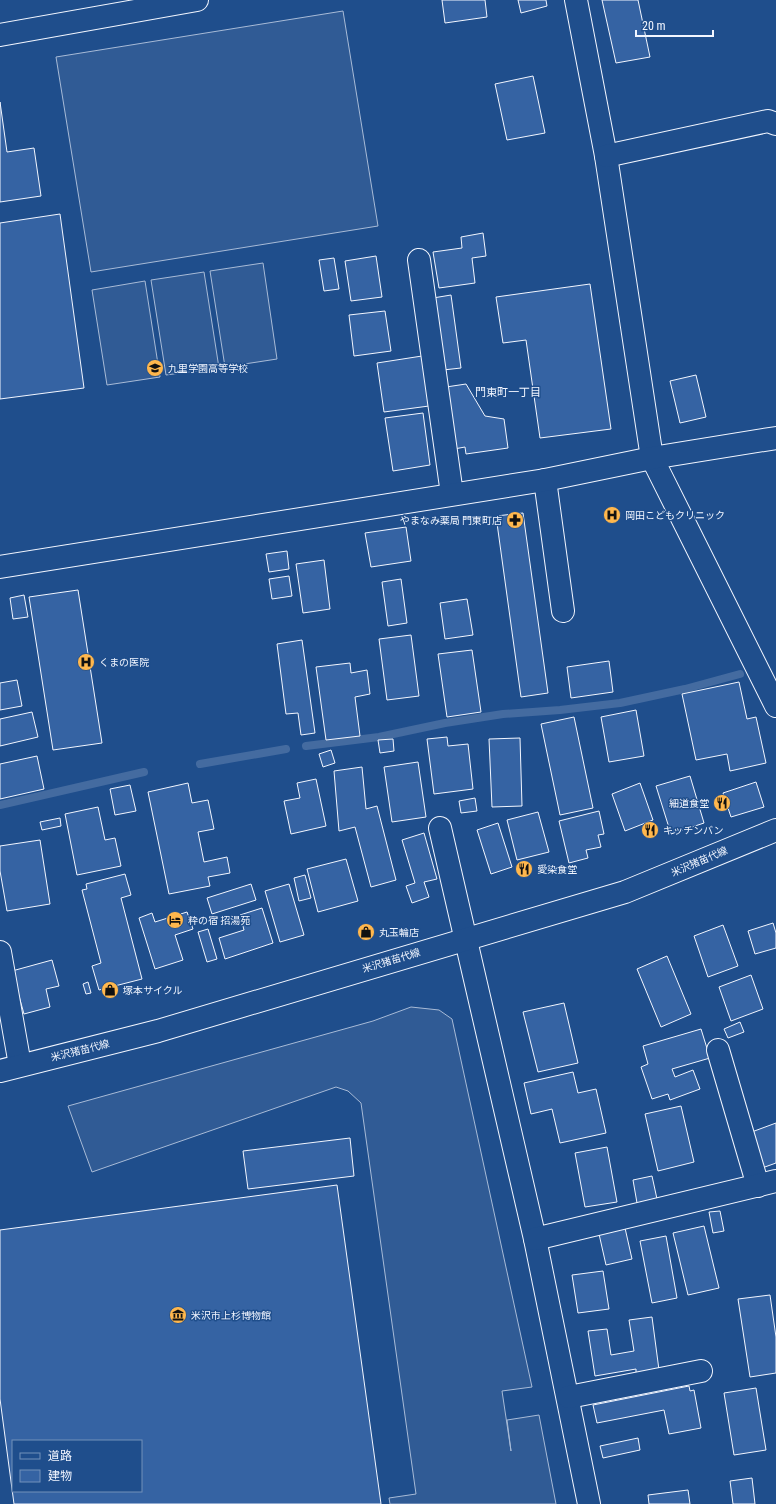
<svg xmlns="http://www.w3.org/2000/svg" width="776" height="1504" font-family="'Roboto Condensed','Noto Sans JP',sans-serif">
	<rect width="100%" height="100%" fill="#1f4e8c"/>
	<!-- built -->
	<g fill="#305b95" stroke="#a8bbd7">
		<path d="M343 11 378 226 91 272 56 57Z"/>
		<path d="M263 263 277 359 225 367 210 271Z"/>
		<path d="M204 272 219 368 166 375 151 280Z"/>
		<path d="M145 281 160 377 107 385 92 290Z"/>
		<path d="M411 1007 439 1010 452 1019 532 1387 502 1391 511 1451 507 1420 539 1415 556 1504H390L389 1498 416 1494 361 1103 348 1091 336 1087 92 1172 68 1106 373 1021Z"/>
	</g>
	<g fill="none" stroke-linecap="round" stroke-linejoin="round">
		<!-- stream -->
		<g stroke="#446ba0" stroke-width="8">
			<path d="M306 746 379 737 445 723 503 714 560 710 620 703 685 689 740 674"/>
			<path d="M200 764 286 749"/>
			<path d="M0 805 144 772"/>
		</g>
	</g>
	<!-- building -->
	<g fill="#3563a3" stroke="#f2f6ff" fill-rule="evenodd">
		<path d="M442 0H485L487 17 445 23Z"/>
		<path d="M518 0H546L547 6 521 13Z"/>
		<path d="M602 0H638L650 57 616 63Z"/>
		<path d="M533 76 545 133 507 140 495 84Z"/>
		<path d="M0 102 7 152 34 148 41 196 0 202Z"/>
		<path d="M60 214 84 388 0 399V223Z"/>
		<path d="M483 233 486 256 472 258 475 283 439 288 433 252 462 248 461 237Z"/>
		<path d="M376 256 382 297 351 301 345 261Z"/>
		<path d="M334 258 339 289 324 291 319 260Z"/>
		<path d="M590 284 611 429 540 438 526 340 503 343 496 297Z"/>
		<path d="M451 295 461 368 443 370 433 298Z"/>
		<path d="M385 311 391 351 354 356 349 315Z"/>
		<path d="M422 356 429 406 384 412 377 363Z"/>
		<path d="M696 375 706 417 680 423 670 381Z"/>
		<path d="M466 384 485 416 504 419 508 448 466 454 465 447 454 449 446 387Z"/>
		<path d="M423 413 430 465 393 471 385 418Z"/>
		<path d="M523 513 548 693 521 697 496 516Z"/>
		<path d="M406 527 411 561 371 567 365 533Z"/>
		<path d="M287 551 289 569 269 572 266 554Z"/>
		<path d="M324 560 330 609 303 613 296 564Z"/>
		<path d="M289 576 292 596 272 599 269 579Z"/>
		<path d="M401 579 407 623 388 626 382 582Z"/>
		<path d="M78 590 102 743 53 750 29 597Z"/>
		<path d="M24 595 28 617 13 619 10 598Z"/>
		<path d="M467 599 473 635 445 639 440 603Z"/>
		<path d="M411 635 419 696 387 700 379 639Z"/>
		<path d="M302 640 315 733 301 735 298 713 286 714 277 644Z"/>
		<path d="M472 650 481 712 447 717 438 654Z"/>
		<path d="M609 661 613 692 571 698 567 667Z"/>
		<path d="M350 663 351 673 367 670 370 694 355 697 360 736 326 740 316 667Z"/>
		<path d="M17 680 22 706 0 710V683Z"/>
		<path d="M739 682 747 719 756 717 766 763 730 771 727 754 696 760 682 694Z"/>
		<path d="M636 710 644 756 609 762 601 717Z"/>
		<path d="M32 712 38 737 0 746V719Z"/>
		<path d="M574 717 593 808 560 815 541 724Z"/>
		<path d="M447 737 448 746 468 744 473 789 434 794 427 739Z"/>
		<path d="M520 738 522 806 492 807 489 739Z"/>
		<path d="M393 739 394 751 380 753 378 740Z"/>
		<path d="M331 750 335 763 323 767 319 754Z"/>
		<path d="M37 756 44 789 0 799V764Z"/>
		<path d="M418 762 426 817 392 822 384 767Z"/>
		<path d="M362 767 366 809 377 806 396 880 371 887 355 827 339 831 334 771Z"/>
		<path d="M690 776 704 823 671 834 656 786Z"/>
		<path d="M316 779 326 826 291 834 284 801 300 798 297 783Z"/>
		<path d="M756 782 764 807 731 817 723 793Z"/>
		<path d="M188 783 192 803 208 800 214 829 198 832 204 862 227 857 230 873 208 877 210 886 169 894 148 792Z"/>
		<path d="M640 783 653 820 625 831 612 794Z"/>
		<path d="M130 785 136 811 115 815 110 789Z"/>
		<path d="M475 798 477 811 461 813 459 801Z"/>
		<path d="M98 807 105 840 115 838 121 866 77 875 65 814Z"/>
		<path d="M599 811 604 834 598 835 601 847 586 850 588 858 569 863 559 821Z"/>
		<path d="M538 812 549 852 517 860 507 820Z"/>
		<path d="M60 818 61 826 42 830 40 822Z"/>
		<path d="M498 823 512 867 491 874 477 830Z"/>
		<path d="M424 833 437 879 424 882 429 897 412 903 406 886 415 883 402 840Z"/>
		<path d="M40 840 50 904 7 911 0 871V846Z"/>
		<path d="M346 859 358 901 318 912 307 869Z"/>
		<path d="M125 874 131 895 121 898 142 979 99 990 92 966 101 963 82 890 87 889 86 884Z"/>
		<path d="M305 875 311 898 299 901 294 878Z"/>
		<path d="M251 884 256 900 212 914 207 898Z"/>
		<path d="M289 884 304 935 280 942 265 891Z"/>
		<path d="M262 908 273 943 225 959 219 938 244 930 240 915Z"/>
		<path d="M187 912 193 929 175 935 183 960 155 969 139 918 152 913 155 922Z"/>
		<path d="M773 923 776 933V948L755 954 748 931Z"/>
		<path d="M723 925 738 966 708 977 694 936Z"/>
		<path d="M208 929 217 959 207 962 198 932Z"/>
		<path d="M667 956 691 1014 661 1027 637 969Z"/>
		<path d="M52 960 59 986 46 989 50 1007 24 1014 12 971Z"/>
		<path d="M751 975 763 1009 731 1021 719 987Z"/>
		<path d="M88 982 91 993 86 994 83 984Z"/>
		<path d="M564 1003 578 1063 538 1072 523 1012Z"/>
		<path d="M740 1022 744 1032 728 1038 724 1029Z"/>
		<path d="M701 1029 710 1058 672 1069 675 1077 693 1070 700 1089 670 1100 668 1094 652 1099 641 1067 648 1064 643 1046Z"/>
		<path d="M573 1072 578 1093 596 1089 606 1133 560 1143 552 1109 531 1114 524 1083Z"/>
		<path d="M681 1106 694 1162 658 1171 645 1114Z"/>
		<path d="M776 1123V1163L762 1168 749 1133Z"/>
		<path d="M350 1138 354 1176 248 1189 243 1151Z"/>
		<path d="M607 1147 617 1202 585 1207 575 1153Z"/>
		<path d="M652 1176 657 1199 637 1203 633 1180Z"/>
		<path d="M337 1185 381 1504H14L0 1399V1230ZM13 1441H141V1491H13Z"/>
		<path d="M720 1211 724 1231 713 1233 709 1212Z"/>
		<path d="M704 1226 719 1288 688 1295 673 1233Z"/>
		<path d="M625 1228 632 1259 606 1265 599 1234Z"/>
		<path d="M666 1236 677 1298 652 1303 640 1241Z"/>
		<path d="M603 1271 609 1309 578 1313 572 1275Z"/>
		<path d="M770 1295 776 1337V1373L750 1377 738 1299Z"/>
		<path d="M652 1317 659 1370 636 1373V1369L595 1376 588 1331 607 1329 611 1355 634 1351 629 1320Z"/>
		<path d="M689 1386 690 1391 694 1390 701 1428 669 1434 664 1410 597 1423 593 1405Z"/>
		<path d="M756 1388 766 1450 734 1455 724 1393Z"/>
		<path d="M638 1438 640 1450 603 1458 600 1446Z"/>
		<path d="M752 1478 755 1504H733L730 1481Z"/>
		<path d="M688 1490 690 1504H649L648 1495Z"/>
	</g>
	<g fill="none" stroke-linecap="round" stroke-linejoin="round">
		<!-- minor casing -->
		<g stroke="#f2f6ff" stroke-width="24">
			<g id="minor">
				<path d="M576 0 606 156 652 458 776 706"/>
				<path d="M0 35 197 0"/>
				<path d="M606 156 768 121 776 124"/>
				<path d="M419 260 452 494"/>
				<path d="M545 480 563 611"/>
				<path d="M0 567 545 480 652 458 776 438"/>
				<path d="M440 828 535 1239 589 1504"/>
				<path d="M0 952 20 1065"/>
				<path d="M718 1050 758 1186"/>
				<path d="M535 1239 776 1181"/>
				<path d="M569 1397 701 1371"/>
			</g>
		</g>
		<!-- major casing -->
		<g stroke="#f2f6ff" stroke-width="24">
			<path id="major" d="M0 1071 158 1031 625 892 776 830"/>
		</g>
		<!-- minor -->
		<use href="#minor" stroke="#1f4e8c" stroke-width="22"/>
		<!-- major -->
		<use href="#major" stroke="#1f4e8c" stroke-width="22"/>
	</g>
	<!-- icons -->
	<defs>
		<g id="school-disc" transform="scale(0.9)"><circle r="9.5" fill="#ffb74d" stroke="#1f4e8c"/><path d="M0-5L7-2L0 1L-7-2ZM-4 1L0 2.5L4 1V4Q0 6-4 4Z" fill="#111"/></g>
		<g id="hospital-disc" transform="scale(0.9)"><circle r="9.5" fill="#ffb74d" stroke="#1f4e8c"/><path d="M-5-5h3v3.5h4V-5h3V5h-3V1.5h-4V5h-3Z" fill="#111"/></g>
		<g id="pharmacy-disc" transform="scale(0.9)"><circle r="9.5" fill="#ffb74d" stroke="#1f4e8c"/><path d="M-2-6h4v4h4v4h-4v4h-4v-4h-4v-4h4Z" fill="#111"/></g>
		<g id="restaurant-disc" transform="scale(0.9)"><circle r="9.5" fill="#ffb74d" stroke="#1f4e8c"/><path d="M-5-6h1v4h1v-4h1v4h1v-4h1v5L-1.5 .5V6h-2V.5L-5-1ZM5-6V6H3V1.5H1.5Q1.5-4 5-6Z" fill="#111"/></g>
		<g id="hotel-disc" transform="scale(0.9)"><circle r="9.5" fill="#ffb74d" stroke="#1f4e8c"/><path d="M-6-4.5h1.5V1H6V5H4.5V3h-9V5H-6ZM-4 0a1.8 1.8 0 1 1 3.6 0ZM.5 0V-2.5h3Q6-2.5 6 0Z" fill="#111"/></g>
		<g id="shop-disc" transform="scale(0.9)"><circle r="9.5" fill="#ffb74d" stroke="#1f4e8c"/><path d="M-5-2.5h2.3a2.7 3.5 0 0 1 5.4 0H5L5.5 6h-11ZM-1.5-2.5h3a1.5 2.3 0 0 0-3 0Z" fill="#111"/></g>
		<g id="museum-disc" transform="scale(0.9)"><circle r="9.5" fill="#ffb74d" stroke="#1f4e8c"/><path d="M0-6L6-3V-2H-6V-3ZM-5-1h2V3h-2ZM-1-1h2V3h-2ZM3-1h2V3H3ZM-6 4H6V6H-6Z" fill="#111"/></g>
	</defs>
	<g fill-rule="evenodd">
		<use href="#school-disc" x="155" y="368"/>
		<use href="#hospital-disc" x="612" y="515"/>
		<use href="#pharmacy-disc" x="515" y="520"/>
		<use href="#hospital-disc" x="86" y="662"/>
		<use href="#restaurant-disc" x="722" y="803"/>
		<use href="#restaurant-disc" x="650" y="830"/>
		<use href="#restaurant-disc" x="524" y="869"/>
		<use href="#hotel-disc" x="175" y="920"/>
		<use href="#shop-disc" x="366" y="932"/>
		<use href="#shop-disc" x="110" y="990"/>
		<use href="#museum-disc" x="178" y="1315"/>
	</g>
	<g text-anchor="middle" stroke-width="3" stroke-linejoin="round" paint-order="stroke">
		<!-- poi labels -->
		<g font-size="10" fill="#f2f6ff" stroke="#1f4e8c" text-anchor="start">
			<text x="168" y="372">九里学園高等学校</text>
			<text x="625" y="519">岡田こどもクリニック</text>
			<text x="502" y="524" text-anchor="end">やまなみ薬局 門東町店</text>
			<text x="99" y="666">くまの医院</text>
			<text x="709" y="807" text-anchor="end">細道食堂</text>
			<text x="663" y="834">キッチンバン</text>
			<text x="537" y="873">愛染食堂</text>
			<text x="188" y="924">粋の宿 招湯苑</text>
			<text x="379" y="936">丸玉輪店</text>
			<text x="123" y="994">塚本サイクル</text>
			<text x="191" y="1319">米沢市上杉博物館</text>
		</g>
		<!-- street labels -->
		<g font-size="10" fill="#f2f6ff" stroke="#1f4e8c">
			<text transform="translate(699 861) rotate(-23)" y="4">米沢猪苗代線</text>
			<text transform="translate(391 960) rotate(-17)" y="4">米沢猪苗代線</text>
			<text transform="translate(80 1050) rotate(-14)" y="4">米沢猪苗代線</text>
		</g>
		<!-- neighbourhood labels -->
		<g font-size="11" fill="#f2f6ff" stroke="#1f4e8c">
			<text x="508" y="396">門東町一丁目</text>
		</g>
	</g>
	<!-- legend -->
	<rect x="12" y="1440" width="130" height="52" fill="#1f4e8c" stroke="#7391ba"/>
	<rect x="20" y="1453" width="20" height="6" fill="#1f4e8c" stroke="#7391ba"/>
	<text x="48" y="1460" font-size="12" fill="#f2f6ff">道路</text>
	<rect x="20" y="1470" width="20" height="12" fill="#3563a3" stroke="#7391ba"/>
	<text x="48" y="1480" font-size="12" fill="#f2f6ff">建物</text>
	<!-- scale -->
	<path d="M636 30v6h77v-6" fill="none" stroke="#f2f6ff" stroke-width="2"/>
	<text x="642" y="30" font-size="12" fill="#f2f6ff" stroke="#1f4e8c" stroke-width="3" paint-order="stroke">20 m</text>
</svg>
